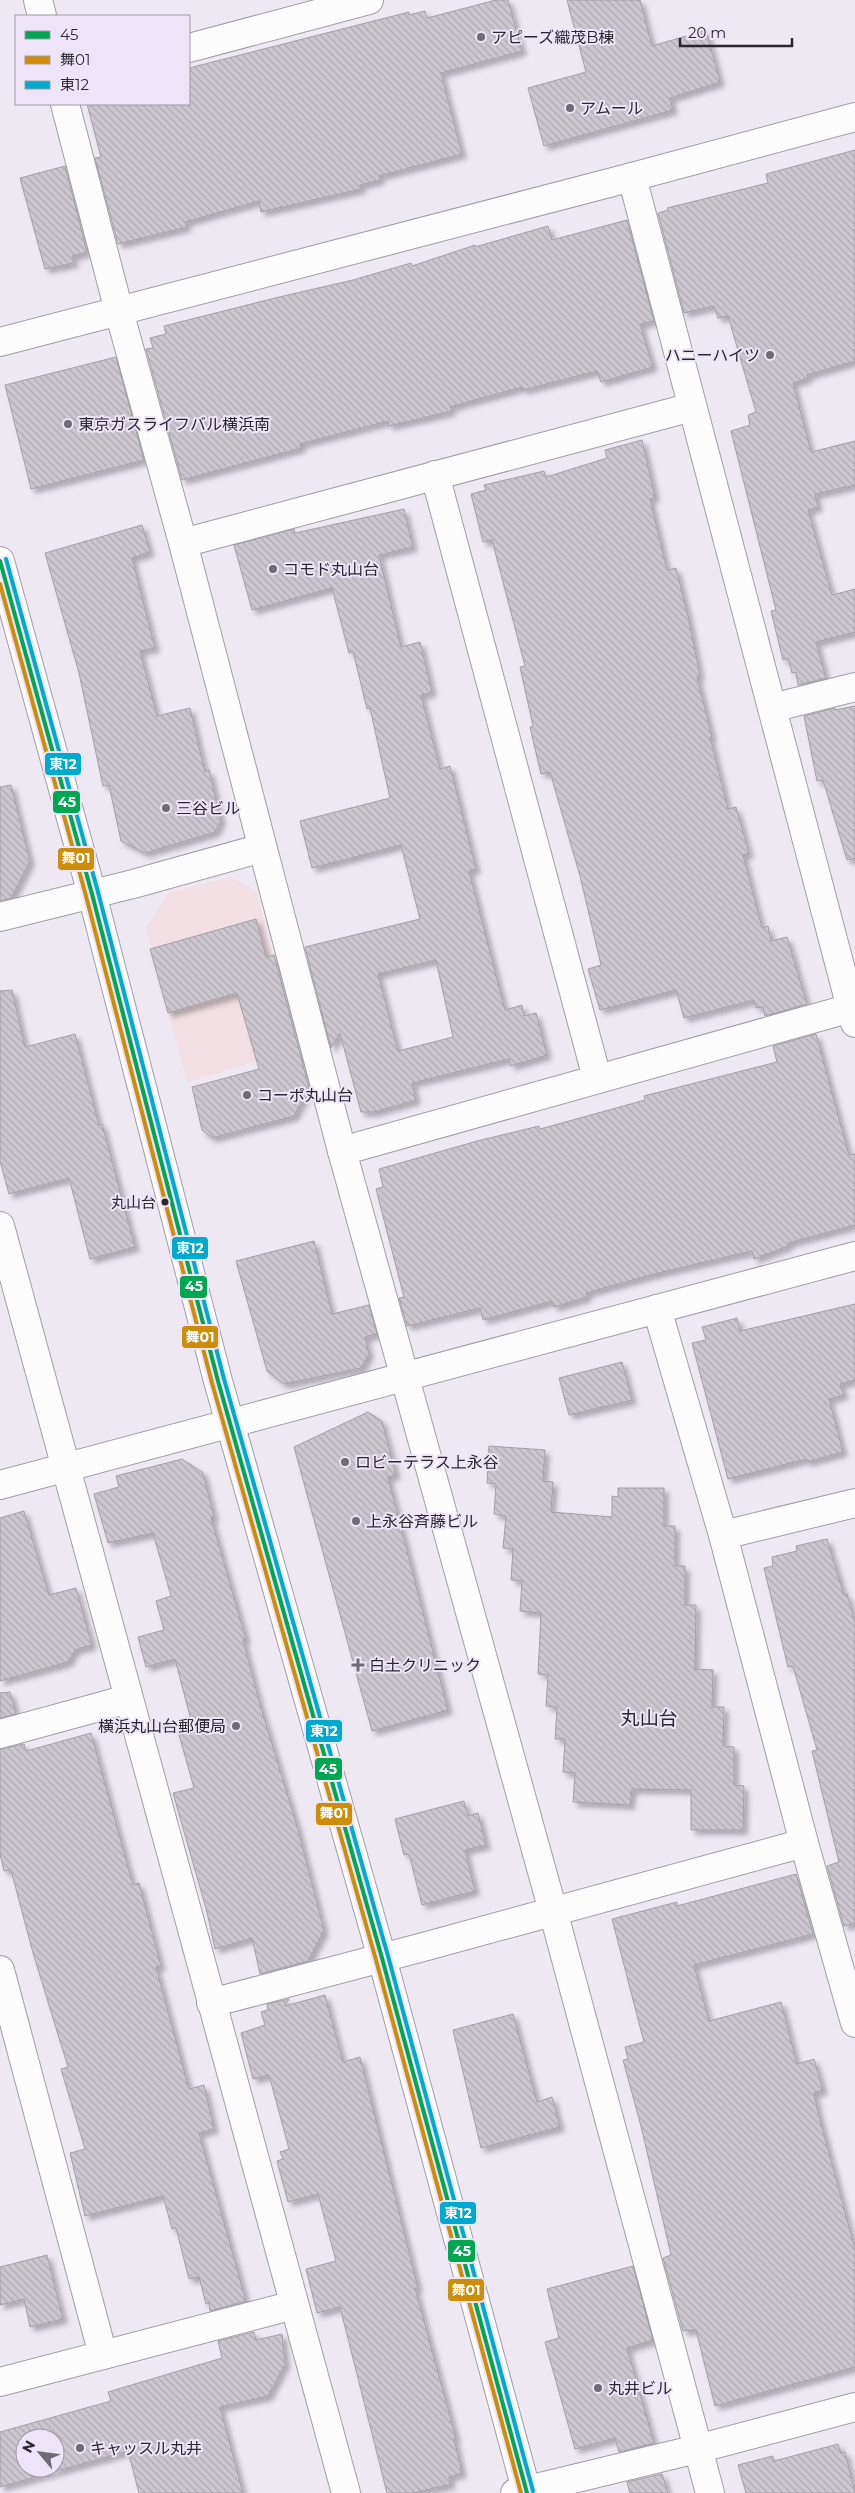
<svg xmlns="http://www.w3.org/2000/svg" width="855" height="2493" font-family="Montserrat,'Noto Sans JP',sans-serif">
	<defs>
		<pattern id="building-back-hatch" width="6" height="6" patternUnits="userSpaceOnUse" patternTransform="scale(1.25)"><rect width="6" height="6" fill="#ccc6ce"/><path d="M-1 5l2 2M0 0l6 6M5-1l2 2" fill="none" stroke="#afaab1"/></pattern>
		<filter id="shadow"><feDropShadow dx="4.5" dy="4.5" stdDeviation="2.5" flood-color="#0004"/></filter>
	</defs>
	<rect width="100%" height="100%" fill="#eee8f3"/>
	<!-- commercial -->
	<path fill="#f1dfe3" d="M231 877 256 891 297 1049 187 1082 146 928 168 893Z"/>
	<!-- building -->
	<g fill="url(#building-back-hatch)" stroke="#a49fa7" fill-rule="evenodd" filter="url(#shadow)">
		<path d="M496 0H508L522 51 441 73 462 154 379 176 380 180 360 185 361 189 261 212 259 201 185 222 187 227 118 244 95 158 101 157 87 104H189V68L409 12V15L425 11 427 18Z"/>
		<path d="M567 0H640L652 46 706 30 720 82 670 98 673 110 544 146 528 88 586 72Z"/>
		<path d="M855 150V361L807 375 808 378 793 383 811 452 855 441V485L815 494 818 507 808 510 832 595 855 589V632L816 642 826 678 798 685 796 672 792 673 788 658 783 660 771 611 776 610 731 431 750 425 748 415 756 412 728 316 718 318 714 306 684 313 658 213 668 210 667 208 768 183 766 174Z"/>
		<path d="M65 166 87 252 72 256 74 263 45 269 20 178Z"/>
		<path d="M627 220 654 321 640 324 653 367 601 382 597 371 523 390 522 387 450 407 452 411 389 426 388 421 300 444 301 448 182 480 146 349 153 348 150 338 166 334 164 326 279 297 353 280 411 263 412 266 475 245V247L548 226 552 240Z"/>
		<path d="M116 357 144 460 31 489 5 385Z"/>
		<path d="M642 440 655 497 650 499 667 570 676 568 688 616 700 676 697 677 712 737H710L728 809 736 807 749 853 743 855 762 928 768 926 771 941 787 937 807 1004 765 1016 763 1007 756 1008 754 1000 684 1018 676 990 600 1010 588 969 601 965 580 876 550 772 541 774 530 727 533 726 520 667 525 666 492 540 483 542 471 494 486 490 484 485 544 471 546 477 607 458 605 450Z"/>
		<path d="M404 509 413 547 379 555 401 647 420 642 432 692 421 695 440 769 450 766 476 869 469 871 505 1010 522 1005 524 1016 536 1013 547 1055 511 1066 509 1059 412 1083 416 1100 374 1112H361L340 1033 331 1048 305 947 420 919 401 845 312 868 300 821 390 798 370 708 367 709 353 651 349 653 332 588 252 610 234 545 294 529 295 533ZM436 960 453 1037 398 1051 378 974Z"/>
		<path d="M142 525 150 552 132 558 155 648 140 651 157 716 190 708 205 772 209 770 221 820 215 832 145 853 121 841 109 785 103 786 79 673 45 553Z"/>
		<path d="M855 706V858L847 860 823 780 817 781 804 716 835 708V710Z"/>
		<path d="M11 785 30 861 11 898 0 901V787Z"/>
		<path d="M256 919 266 957 274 955 309 1088 294 1116 212 1138 202 1130 192 1087 259 1069 237 993 168 1013 150 949Z"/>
		<path d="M12 990 25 1047 75 1034 99 1125 102 1124 135 1247 90 1259 69 1178 9 1194 0 1161V991Z"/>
		<path d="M816 1034 849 1155 855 1154V1225L788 1243V1246L754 1259 752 1251 654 1274 586 1293 587 1297 554 1307 552 1301 483 1320 480 1308 407 1326 399 1298 404 1297 376 1189 383 1187 379 1169 477 1141 539 1126 540 1129 645 1100 644 1096 777 1062 773 1046Z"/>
		<path d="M314 1241 332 1314 369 1305 377 1334 365 1337 369 1354 361 1368 284 1384 267 1371 236 1261Z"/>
		<path d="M855 1304V1380L840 1384 844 1395 829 1399 843 1452 807 1462 806 1459 728 1479 692 1343 706 1340 702 1327 737 1318 740 1331Z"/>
		<path d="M622 1362 632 1400 569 1415 559 1378Z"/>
		<path d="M368 1412 382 1421 396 1475 388 1477 448 1710 372 1731 294 1447Z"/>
		<path d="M489 1446 545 1450 543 1481 553 1482 551 1512 612 1517V1496L618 1497V1488H664V1526H675V1566H685V1605H696L695 1669 713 1670 712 1707H724L723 1746 734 1747V1785L744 1786 743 1830H691V1790L632 1789 630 1805 573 1802 575 1773 563 1772 565 1739H555L557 1707 546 1706 548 1675 538 1674 541 1613 520 1611 522 1581 511 1580 513 1549 503 1548 506 1516 494 1514 496 1484 487 1483Z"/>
		<path d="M182 1459 203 1473 214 1517 211 1518 246 1639 243 1640 259 1701 297 1826 324 1930 308 1961 260 1974 252 1938 215 1949 207 1912 173 1793 194 1788 176 1724 191 1720 175 1659 146 1667 138 1637 164 1630 156 1601 171 1596 153 1533 108 1543 94 1494 119 1487 116 1476Z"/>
		<path d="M24 1511 49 1595 76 1588 92 1645 75 1650 68 1662 0 1681V1518Z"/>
		<path d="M827 1539 844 1595 847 1594 855 1622V1923L844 1926 827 1866 839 1862 812 1751 817 1750 793 1666 788 1667 764 1568 773 1566 772 1557 797 1551 796 1546Z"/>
		<path d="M10 1692 16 1714 0 1718V1693Z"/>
		<path d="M91 1733 133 1885 139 1883 161 1966 156 1967 189 2089 204 2085 214 2129 199 2133 246 2301 210 2311 209 2303 206 2304 199 2277 189 2279 176 2228 172 2229 163 2196 85 2216 70 2153 85 2149 61 2069 68 2067 33 1953 11 1870 4 1871 0 1854V1749L24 1744 26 1751Z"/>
		<path d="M464 1801 468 1816 478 1813 486 1845 465 1850 475 1891 422 1905 409 1854 404 1855 395 1819Z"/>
		<path d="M796 1874 813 1934 694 1965 709 2021 781 2002 797 2064 814 2059 823 2090 814 2093 818 2112 855 2249V2367L715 2406 696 2330 683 2331 663 2258 671 2255 641 2126 623 2060 628 2059 625 2047 644 2042 612 1919 677 1902V1906Z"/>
		<path d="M325 1995 343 2062 360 2057 418 2288H415L456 2438H454L462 2473 449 2477 451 2484 414 2493H387L340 2307 317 2313 306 2269 336 2261 318 2194 288 2202 277 2161 283 2159 280 2152 289 2149 269 2075 253 2079 241 2033 265 2025 261 2012 268 2010 267 2004 289 1999 285 2006Z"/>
		<path d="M513 2014 537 2102 552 2097 560 2127 481 2148 453 2030Z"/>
		<path d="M47 2255 63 2319 30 2327 24 2299 0 2305V2267Z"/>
		<path d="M633 2266 653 2340 627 2348 654 2443 619 2452 615 2438 575 2449 545 2342 559 2338 547 2289Z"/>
		<path d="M254 2332 256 2340 282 2334 285 2364 268 2396 220 2407 243 2493H139L128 2451 0 2487V2432L111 2401 108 2392 222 2358 218 2341ZM25 2438H55V2468H25Z"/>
		<path d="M838 2444 841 2453 845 2452 855 2493H746L738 2465 773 2456 774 2461Z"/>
		<path d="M662 2474 668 2493H630L627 2482Z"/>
	</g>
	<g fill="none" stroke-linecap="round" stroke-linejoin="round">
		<!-- minor casing -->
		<g stroke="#a19da5" stroke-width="30">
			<g id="minor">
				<path d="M38 0 42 16"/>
				<path d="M189 48 369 0"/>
				<path d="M65 104 119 311 183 543 342 1151 553 1911 710 2493"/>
				<path d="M632 177 855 1023"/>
				<path d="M0 342 632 177 855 117"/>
				<path d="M435 475 597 1078"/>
				<path d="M183 543 692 407"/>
				<path d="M772 708 855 687"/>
				<path d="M0 917 133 884 262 848"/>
				<path d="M342 1151 851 1008"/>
				<path d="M0 1226 346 2493"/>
				<path d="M657 1309 723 1535 804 1843 855 2023"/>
				<path d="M723 1535 855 1503"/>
				<path d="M0 1734 128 1699"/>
				<path d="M0 1970 103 2355"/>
				<path d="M211 2003 427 1946 804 1843"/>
				<path d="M0 2382 294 2305"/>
				<path d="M515 2493 697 2449 855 2407"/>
			</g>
		</g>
		<!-- tertiary casing -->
		<g stroke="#a19da5" stroke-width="30">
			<g id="tertiary">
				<path d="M0 561 92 894 218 1381 382 1958 527 2493"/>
				<path d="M0 1485 855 1256"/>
			</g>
		</g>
		<!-- minor -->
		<use href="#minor" stroke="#fcfcfd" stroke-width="28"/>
		<!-- tertiary -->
		<use href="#tertiary" stroke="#fcfcfd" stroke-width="28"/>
		<!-- bus-1 casing -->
		<g stroke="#eee4f7" stroke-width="8">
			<path id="bus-1" d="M0 561 92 894 218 1381 382 1958 527 2493"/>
		</g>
		<!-- bus-2 casing -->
		<g stroke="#eee4f7" stroke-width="8">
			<path id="bus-2" d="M0 584 86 896 212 1383 376 1960 521 2493"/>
		</g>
		<!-- bus-3 casing -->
		<g stroke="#eee4f7" stroke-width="8">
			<path id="bus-3" d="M6 559 98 892 224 1379 388 1956 533 2491"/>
		</g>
		<!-- bus-1 -->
		<use href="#bus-1" stroke="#00a651" stroke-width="4"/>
		<!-- bus-2 -->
		<use href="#bus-2" stroke="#ce8d09" stroke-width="4"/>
		<!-- bus-3 -->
		<use href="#bus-3" stroke="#00a9ce" stroke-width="4"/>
	</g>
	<!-- markers -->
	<g fill="#6f6b73" stroke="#eee4f7" stroke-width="2">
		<circle cx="481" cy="37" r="5"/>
		<circle cx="570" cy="108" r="5"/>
		<circle cx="770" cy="355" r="5"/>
		<circle cx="68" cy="424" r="5"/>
		<circle cx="273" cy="569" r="5"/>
		<circle cx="166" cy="808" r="5"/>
		<circle cx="247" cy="1095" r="5"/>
		<circle cx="345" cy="1462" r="5"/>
		<circle cx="356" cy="1521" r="5"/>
		<path d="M355.5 1657.5h5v5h5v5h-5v5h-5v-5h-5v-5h5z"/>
		<circle cx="236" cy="1726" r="5"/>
		<circle cx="598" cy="2388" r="5"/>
		<circle cx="80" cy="2448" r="5"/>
	</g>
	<circle fill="#2b272e" stroke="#eee4f7" stroke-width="2" cx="165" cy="1202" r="4.5"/>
	<g text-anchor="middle" stroke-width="4" stroke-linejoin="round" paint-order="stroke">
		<!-- bus labels -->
		<g font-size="15" fill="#2b272e" stroke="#eee4f7" text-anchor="end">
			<text x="156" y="1208">丸山台</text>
		</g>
		<!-- poi labels -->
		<g font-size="16" fill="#2b272e" stroke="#eee4f7" text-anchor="start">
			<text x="491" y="43">アピーズ織茂B棟</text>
			<text x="580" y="114">アムール</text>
			<text x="760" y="361" text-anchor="end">ハニーハイツ</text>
			<text x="78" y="430">東京ガスライフバル横浜南</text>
			<text x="283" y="575">コモド丸山台</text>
			<text x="176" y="814">三谷ビル</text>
			<text x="257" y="1101">コーポ丸山台</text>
			<text x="355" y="1468">ロビーテラス上永谷</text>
			<text x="366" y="1527">上永谷斉藤ビル</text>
			<text x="369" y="1671">白土クリニック</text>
			<text x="226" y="1732" text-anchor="end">横浜丸山台郵便局</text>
			<text x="608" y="2394">丸井ビル</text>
			<text x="90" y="2454">キャッスル丸井</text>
		</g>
		<!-- quarter labels -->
		<g font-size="19" fill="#2b272e" stroke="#eee4f7">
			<text x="649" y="1725">丸山台</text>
		</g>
	</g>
	<g stroke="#eee4f7" stroke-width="2">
		<rect x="44" y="752" width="38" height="24" rx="5" fill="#00a9ce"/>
		<rect x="52" y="790" width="29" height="24" rx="5" fill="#00a651"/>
		<rect x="57" y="847" width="38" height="24" rx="5" fill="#ce8d09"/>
		<rect x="171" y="1236" width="38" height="24" rx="5" fill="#00a9ce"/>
		<rect x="179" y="1275" width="29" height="24" rx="5" fill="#00a651"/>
		<rect x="181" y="1325" width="38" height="24" rx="5" fill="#ce8d09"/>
		<rect x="305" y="1719" width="38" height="24" rx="5" fill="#00a9ce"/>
		<rect x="314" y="1757" width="29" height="24" rx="5" fill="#00a651"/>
		<rect x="315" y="1802" width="38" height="24" rx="5" fill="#ce8d09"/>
		<rect x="439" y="2201" width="38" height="24" rx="5" fill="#00a9ce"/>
		<rect x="447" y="2239" width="29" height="24" rx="5" fill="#00a651"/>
		<rect x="447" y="2278" width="38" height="24" rx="5" fill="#ce8d09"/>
	</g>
	<g font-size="14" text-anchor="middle" font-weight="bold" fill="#fff">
		<text x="63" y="769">東12</text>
		<text x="67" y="807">45</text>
		<text x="76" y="863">舞01</text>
		<text x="190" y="1253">東12</text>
		<text x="194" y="1291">45</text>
		<text x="200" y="1342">舞01</text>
		<text x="324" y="1736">東12</text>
		<text x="328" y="1774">45</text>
		<text x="334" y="1818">舞01</text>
		<text x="458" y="2218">東12</text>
		<text x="462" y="2256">45</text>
		<text x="466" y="2295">舞01</text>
	</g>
	<!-- legend -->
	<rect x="15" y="15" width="175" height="90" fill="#eee4f7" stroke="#a098a7"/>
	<rect x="25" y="31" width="25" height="8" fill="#00a651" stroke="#a098a7"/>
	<text x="60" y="40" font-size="15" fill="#2b272e">45</text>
	<rect x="25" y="56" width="25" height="8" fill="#ce8d09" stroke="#a098a7"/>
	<text x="60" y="65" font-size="15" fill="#2b272e">舞01</text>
	<rect x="25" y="81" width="25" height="8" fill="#00a9ce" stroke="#a098a7"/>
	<text x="60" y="90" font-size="15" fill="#2b272e">東12</text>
	<!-- north arrow -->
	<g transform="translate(40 2453) rotate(299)"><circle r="24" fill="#eee4f7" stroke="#a098a7"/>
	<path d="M0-4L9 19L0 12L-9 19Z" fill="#6f6b73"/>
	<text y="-8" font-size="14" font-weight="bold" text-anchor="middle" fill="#2b272e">N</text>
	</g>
	<!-- scale -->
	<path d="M680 38v8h112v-8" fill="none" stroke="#2b272e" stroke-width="2.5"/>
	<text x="688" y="38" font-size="15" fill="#2b272e" stroke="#eee4f7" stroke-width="4" paint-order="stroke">20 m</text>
</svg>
